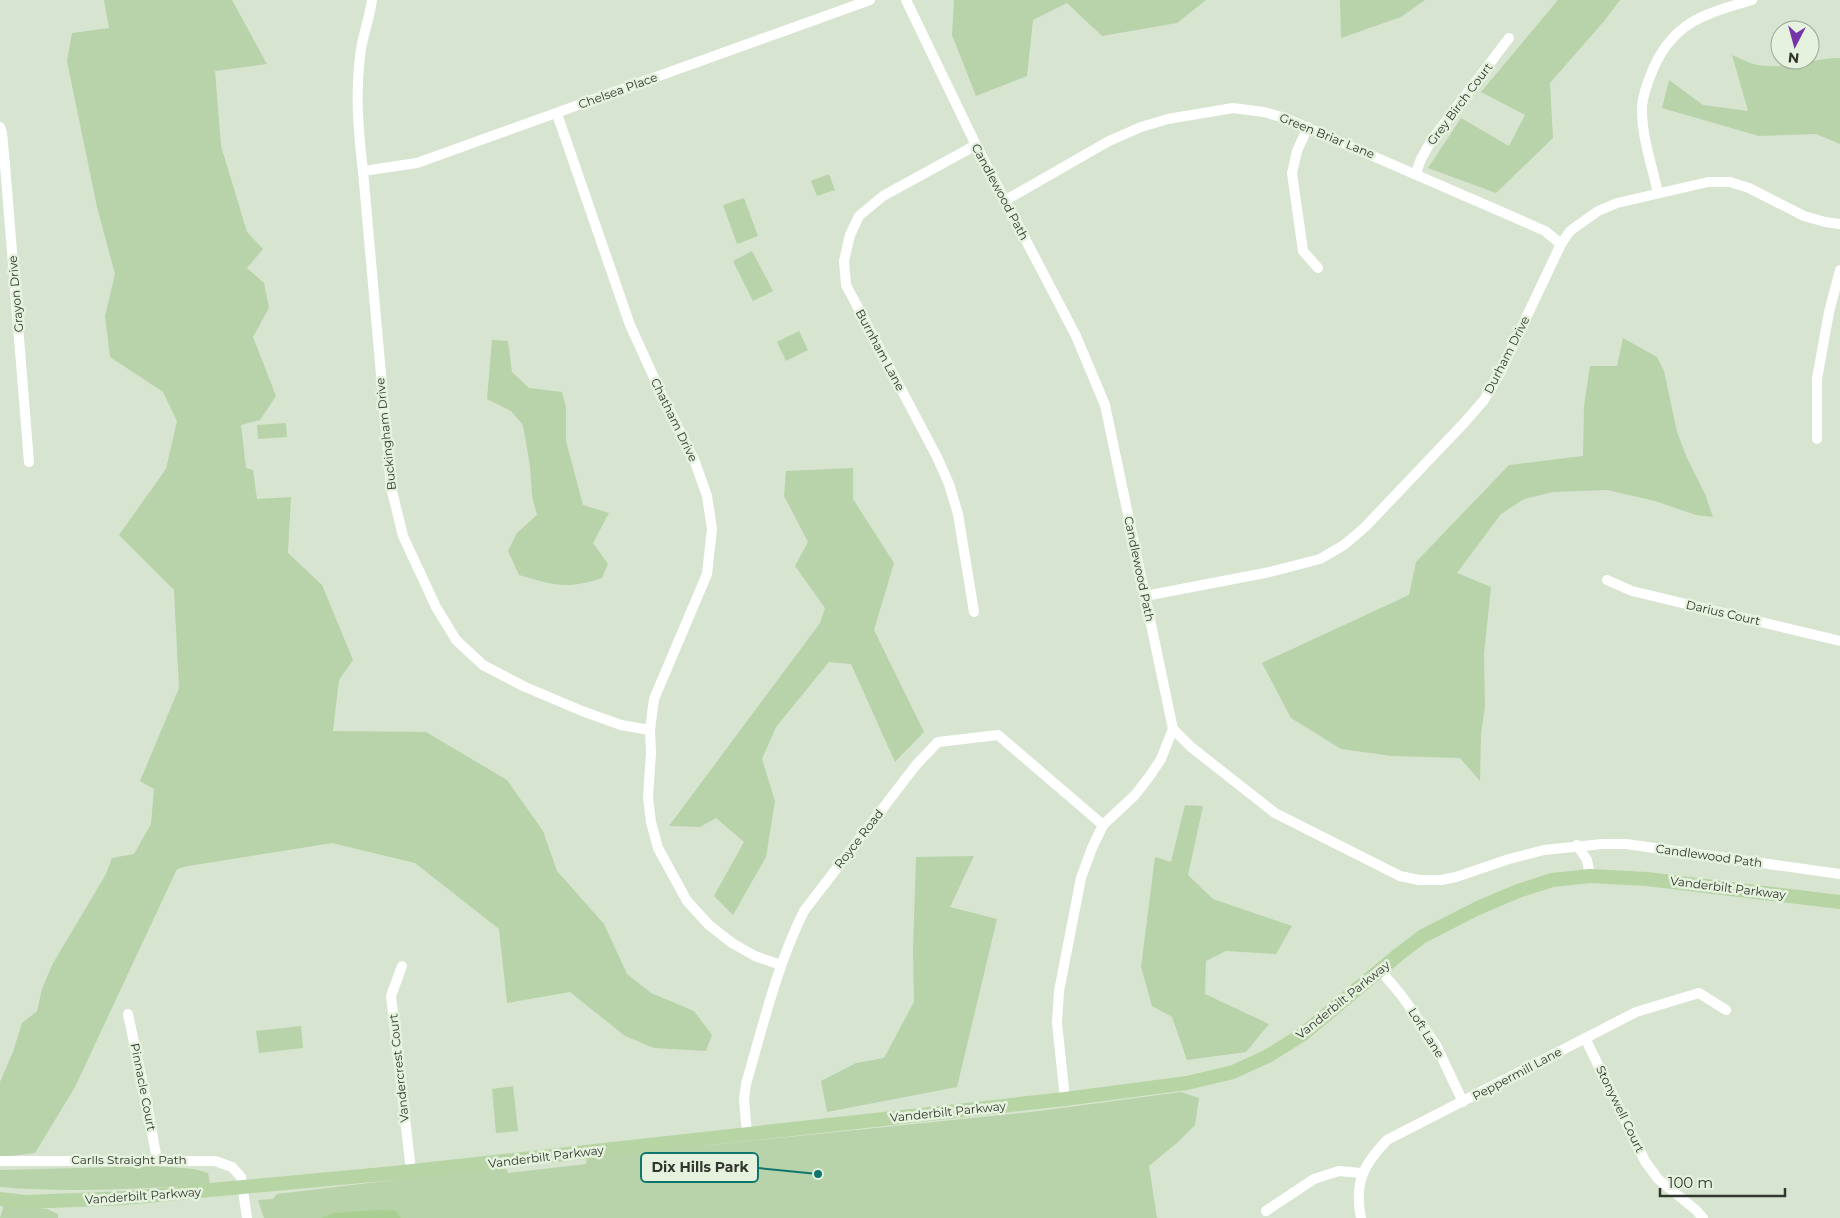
<svg xmlns="http://www.w3.org/2000/svg" width="1840" height="1218" font-family="Montserrat,sans-serif">
	<rect width="100%" height="100%" fill="#d7e5d0"/>
	<!-- green -->
	<g fill="#b8d2a9">
		<path d="M104 0H232L267 64 215 71 221 146 247 232 263 249 247 268 264 283 269 308 253 337 276 396 260 420 241 425 246 468 253 470 257 499 291 497 288 553 322 585 353 660 339 680 333 731 426 732 507 780 543 831 557 871 604 924 627 974 651 993 694 1011 712 1035 706 1051 654 1048 625 1036 570 992 507 1003 499 929 415 863 332 843 188 866 177 869 75 1087 35 1153 0 1157V1082L13 1052 22 1023 37 1011 42 989 52 965 106 874 112 858 134 854 151 824 154 789 140 781 179 688 174 590 119 535 166 469 177 421 163 392 110 357 105 316 115 274 97 207 67 61 72 33 109 28Z"/>
		<path d="M954 0H1206L1177 23 1102 36 1067 3 1033 20 1027 76 976 96 952 35Z"/>
		<path d="M1340 0H1425L1401 17 1341 38Z"/>
		<path d="M1558 0H1620L1605 20 1550 83 1553 138 1496 193 1428 168 1461 118 1509 146 1525 115 1481 92Z"/>
		<path d="M1732 55C1740 58 1750 64 1758 65 1785 70 1813 58 1840 58V144L1816 134 1759 136 1662 108 1669 80 1703 105 1748 111Z"/>
		<path d="M829 174 835 190 817 196 811 181Z"/>
		<path d="M744 198 758 236 737 244 723 205Z"/>
		<path d="M752 251 773 291 753 301 733 261Z"/>
		<path d="M799 331 808 350 786 361 777 342Z"/>
		<path d="M1623 338 1657 357 1664 371 1677 432 1687 458 1705 494 1713 517 1696 515 1655 501 1607 490 1553 492 1524 499 1501 514 1457 573 1491 587 1484 654 1485 707 1481 734 1480 781 1460 758 1392 756 1341 749 1291 718 1262 663 1409 595 1416 562 1509 465 1583 456 1584 406 1590 366H1617Z"/>
		<path d="M492 340 508 341 512 372 529 388 562 392 566 408V441L583 505 609 513 593 543 608 564 602 578C567 590 553 585 519 575L508 551 517 533 537 515 532 496 530 466 523 425 511 411 487 399Z"/>
		<path d="M286 423 287 437 258 439 257 425Z"/>
		<path d="M853 468V499L894 563 874 630 924 732 895 762 851 664 829 662 776 727 762 759 775 801 766 857 733 915 714 896 744 842 716 818 700 827 669 826 820 623 825 608 795 566 808 542 784 496 786 471Z"/>
		<path d="M1185 805 1203 806 1188 875 1213 899 1292 926 1276 954 1226 951 1206 961 1205 994 1269 1024 1246 1052 1187 1060 1172 1017 1152 1006 1141 967 1155 857 1171 862Z"/>
		<path d="M974 856 950 907 997 919 957 1087 827 1112 821 1081 856 1063 884 1058 914 1002 913 951 916 857Z"/>
		<path d="M301 1026 303 1048 259 1053 256 1031Z"/>
		<path d="M513 1086 518 1131 496 1133 492 1089Z"/>
		<path d="M1181 1092 1199 1098 1195 1125 1178 1142 1149 1166 1157 1218H264L258 1200 273 1199 277 1194 495 1168H506L508 1173 586 1164 587 1158 1039 1111Z"/>
		<path d="M156 1166 194 1169 208 1173 210 1184C140 1189 70 1193 0 1187V1170Z"/>
		<path d="M4 1205 47 1209 58 1214V1218H0Z"/>
	</g>
	<!-- water -->
	<path fill="#a8ce92" d="M379 1210 396 1211 401 1218H320L334 1213Z"/>
	<g fill="none" stroke-linecap="round" stroke-linejoin="round">
		<!-- minor -->
		<g stroke="#fff" stroke-width="10">
			<path d="M372 0C370 16 364 32 361 49 355 90 358 130 363 171L391 487 403 536 436 607 456 640 483 665 523 686 582 711 621 725 650 730"/>
			<path d="M906 0 976 145 1076 336 1105 405 1173 729 1191 747 1275 813 1400 876 1419 880H1441L1456 877 1509 859 1544 850 1602 844H1626L1840 874"/>
			<path d="M557 114 630 325 661 393 695 462 707 496 712 529 707 574 654 699 650 730 651 753 648 798 651 822 658 848 687 901 709 925 732 943 755 956 781 965"/>
			<path d="M0 127 2 133 5 165 29 462"/>
			<path d="M1308 127 1297 151 1292 173 1303 251 1318 268"/>
			<path d="M363 171 417 163 870 0"/>
			<path d="M1416 173 1421 159 1431 141 1509 38"/>
			<path d="M1658 193C1652 165 1641 135 1642 106 1643 94 1648 81 1653 69 1674 21 1705 14 1752 0"/>
			<path d="M1004 201 1109 141 1141 127 1168 119 1233 108 1264 112 1285 118 1527 223 1545 231 1561 244"/>
			<path d="M1817 439V379L1829 312 1840 270"/>
			<path d="M1607 580 1632 591 1840 641"/>
			<path d="M1145 596 1270 572 1320 559 1344 545 1365 527 1464 423 1484 400 1499 375 1561 244 1570 231 1598 211 1617 203 1708 182H1730L1749 188 1804 216 1825 222 1840 224"/>
			<path d="M974 612 958 514 949 484 937 457 846 285 844 261 850 235 859 216 883 196 976 145"/>
			<path d="M1577 845 1587 860 1590 876"/>
			<path d="M402 966 391 996 411 1171"/>
			<path d="M1380 970 1402 996 1436 1045 1463 1102"/>
			<path d="M128 1014 146 1099 157 1160"/>
			<path d="M1585 1038 1645 1161 1658 1179 1696 1210 1703 1218"/>
			<path d="M1065 1099 1057 1023 1059 991 1081 878 1092 848 1103 825 1135 795 1149 777 1161 759 1173 729"/>
			<path d="M747 1134 744 1099 746 1084C763 1026 777 965 804 911L916 765 938 742 998 735 1103 825"/>
			<path d="M0 1161H215L232 1167 241 1177 247 1218"/>
			<path d="M1266 1211 1314 1179 1339 1171 1361 1173"/>
			<path d="M1361 1218C1354 1183 1363 1165 1387 1140L1636 1012 1699 993 1726 1010"/>
		</g>
		<!-- major -->
		<path stroke="#b7d4a5" stroke-width="14" d="M0 1199 25 1202 125 1198 394 1173 1065 1099 1187 1083 1233 1072 1268 1056 1303 1034 1398 955 1423 936 1478 908 1518 891 1552 880 1590 876 1647 879 1840 902"/>
	</g>
	<g text-anchor="middle" stroke-width="5" stroke-linejoin="round" paint-order="stroke">
		<!-- street labels -->
		<g font-size="12" fill="#31362e" stroke="#e5f2dd">
			<text transform="translate(618 91) rotate(-20)" y="4">Chelsea Place</text>
			<text transform="translate(1460 104) rotate(-53)" y="4">Grey Birch Court</text>
			<text transform="translate(1327 136) rotate(22)" y="4">Green Briar Lane</text>
			<text transform="translate(1000 192) rotate(62)" y="4">Candlewood Path</text>
			<text transform="translate(16 294) rotate(-95)" y="4">Grayon Drive</text>
			<text transform="translate(880 350) rotate(62)" y="4">Burnham Lane</text>
			<text transform="translate(1507 355) rotate(-63)" y="4">Durham Drive</text>
			<text transform="translate(674 420) rotate(64)" y="4">Chatham Drive</text>
			<text transform="translate(386 434) rotate(-96)" y="4">Buckingham Drive</text>
			<text transform="translate(1139 569) rotate(78)" y="4">Candlewood Path</text>
			<text transform="translate(1723 613) rotate(13)" y="4">Darius Court</text>
			<text transform="translate(859 839) rotate(-52)" y="4">Royce Road</text>
			<text transform="translate(1709 856) rotate(8)" y="4">Candlewood Path</text>
			<text transform="translate(1728 888) rotate(7)" y="4">Vanderbilt Parkway</text>
			<text transform="translate(1343 1000) rotate(-39)" y="4">Vanderbilt Parkway</text>
			<text transform="translate(1426 1033) rotate(58)" y="4">Loft Lane</text>
			<text transform="translate(399 1068) rotate(-96)" y="4">Vandercrest Court</text>
			<text transform="translate(1517 1074) rotate(-28)" y="4">Peppermill Lane</text>
			<text transform="translate(143 1087) rotate(79)" y="4">Pinnacle Court</text>
			<text transform="translate(1620 1109) rotate(64)" y="4">Stonywell Court</text>
			<text transform="translate(948 1112) rotate(-6)" y="4">Vanderbilt Parkway</text>
			<text transform="translate(546 1157) rotate(-7)" y="4">Vanderbilt Parkway</text>
			<text x="129" y="1164">Carlls Straight Path</text>
			<text transform="translate(143 1196) rotate(-4)" y="4">Vanderbilt Parkway</text>
		</g>
	</g>
	<!-- callouts -->
	<path fill="none" stroke="#0f766e" stroke-width="2" d="M818 1174L758 1168"/>
	<circle fill="#0f766e" stroke="#e5f2dd" stroke-width="2" cx="818" cy="1174" r="5"/>
	<rect fill="#e5f2dd" stroke="#0f766e" stroke-width="2" x="641" y="1153" width="117" height="29" rx="5"/>
	<g font-size="14" text-anchor="middle" font-weight="bold" fill="#31362e">
		<text x="700" y="1172">Dix Hills Park</text>
	</g>
	<!-- north arrow -->
	<g transform="translate(1795 45) rotate(186)"><circle r="24" fill="#e5f2dd" stroke="#9da797"/>
	<path d="M0-4L9 19L0 12L-9 19Z" fill="#7535a9"/>
	<text y="-8" font-size="14" font-weight="bold" text-anchor="middle" fill="#31362e">N</text>
	</g>
	<!-- scale -->
	<path d="M1660 1188v8h125v-8" fill="none" stroke="#31362e" stroke-width="2.5"/>
	<text x="1668" y="1188" font-size="15" fill="#31362e" stroke="#e5f2dd" stroke-width="4" paint-order="stroke">100 m</text>
</svg>
